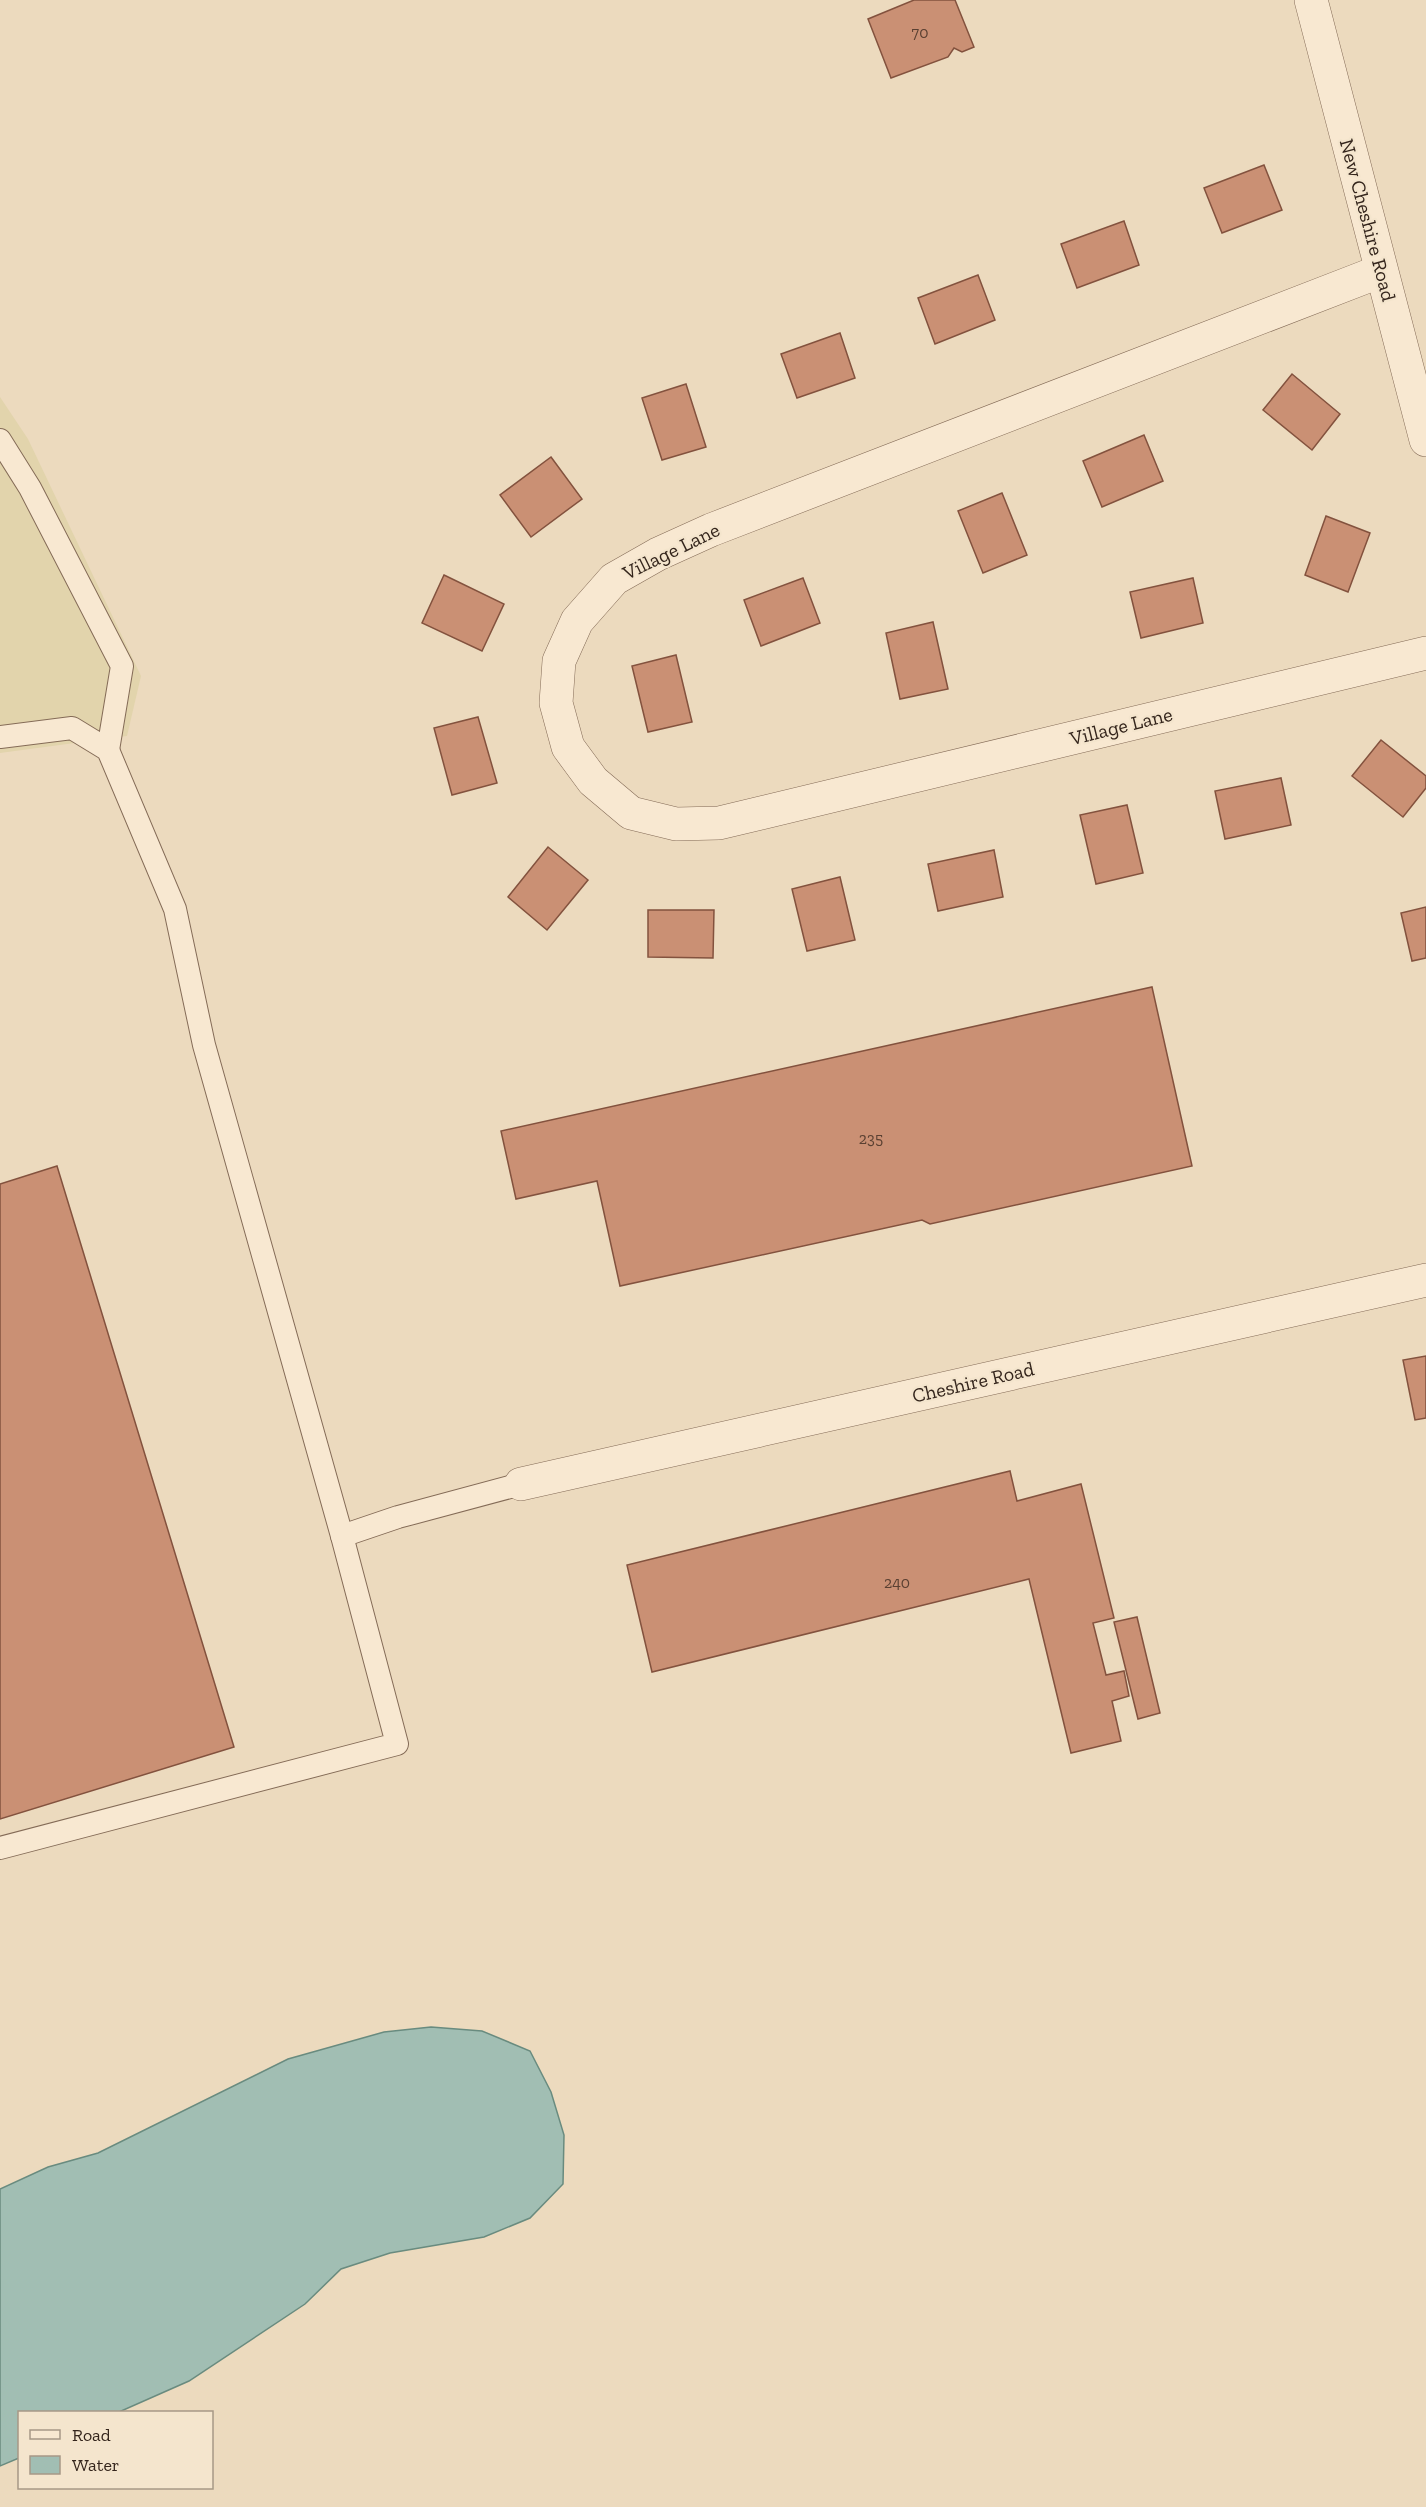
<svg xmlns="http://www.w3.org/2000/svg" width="1426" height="2507" font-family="'Zilla Slab',serif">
	<rect width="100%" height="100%" fill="#ecdabe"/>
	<!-- farmland -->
	<path fill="#e2d4ac" d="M0 397 28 439 141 676 127 736 0 753Z"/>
	<!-- water -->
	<path fill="#a1beb3" stroke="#698b7f" stroke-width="1.5" d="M431 2027 482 2031 530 2051 551 2092 564 2135 563 2184 530 2218 484 2237 390 2253 341 2269 305 2304 189 2381 119 2412H20L19 2458 0 2466V2189L48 2167 98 2153 288 2059 384 2032Z"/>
	<!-- building -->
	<g fill="#ca9074" stroke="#83523e" stroke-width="1.5">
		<path d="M914 0H955L974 47 962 52 954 48 948 57 891 78 868 19Z"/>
		<path d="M1264 165 1282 210 1222 233 1204 188Z"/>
		<path d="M1124 221 1139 265 1077 288 1061 244Z"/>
		<path d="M978 275 995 320 935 344 918 298Z"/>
		<path d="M840 333 855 378 797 398 781 354Z"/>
		<path d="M1292 374 1340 414 1312 450 1263 410Z"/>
		<path d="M686 384 706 447 662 460 642 398Z"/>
		<path d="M1144 435 1163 481 1102 507 1083 461Z"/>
		<path d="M551 457 582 499 531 537 500 495Z"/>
		<path d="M1002 493 1027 555 983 573 958 511Z"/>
		<path d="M1326 516 1370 533 1348 592 1305 575Z"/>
		<path d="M444 575 504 604 482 651 422 623Z"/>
		<path d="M803 578 820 623 761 646 744 600Z"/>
		<path d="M1193 578 1203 623 1141 638 1130 592Z"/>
		<path d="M933 622 948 689 900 699 886 633Z"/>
		<path d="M676 655 692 722 648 732 632 666Z"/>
		<path d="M478 717 497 783 452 795 434 728Z"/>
		<path d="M1381 740 1426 776V788L1403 817 1352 776Z"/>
		<path d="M1281 778 1291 825 1225 839 1215 791Z"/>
		<path d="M1127 805 1143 873 1096 884 1080 815Z"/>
		<path d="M548 847 588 880 547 930 508 897Z"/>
		<path d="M994 850 1003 897 938 911 928 864Z"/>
		<path d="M840 877 855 940 807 951 792 889Z"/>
		<path d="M1426 907V958L1412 961 1401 913Z"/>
		<path d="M648 910H714L713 958 648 957Z"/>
		<path d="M1152 987 1192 1166 930 1224 922 1220 620 1286 597 1181 516 1199 501 1131Z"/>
		<path d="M57 1166 234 1747 0 1819V1184Z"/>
		<path d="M1426 1356V1418L1415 1420 1403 1360Z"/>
		<path d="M1010 1471 1017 1501 1081 1484 1114 1618 1093 1623 1106 1675 1124 1671 1129 1696 1112 1701 1121 1741 1071 1753 1029 1579 652 1672 627 1565Z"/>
		<path d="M1137 1617 1160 1713 1138 1719 1114 1622Z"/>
	</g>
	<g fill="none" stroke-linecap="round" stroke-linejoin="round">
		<!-- lane casing -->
		<g stroke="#846b57" stroke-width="24">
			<g id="lane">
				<path d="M0 440 30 488 122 666 108 750"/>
				<path d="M0 737 72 728 108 750 175 909 204 1045 342 1536 397 1744 0 1848"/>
				<path d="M342 1536 398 1517 521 1484"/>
			</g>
		</g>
		<!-- street casing -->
		<g stroke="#846b57" stroke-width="34">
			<g id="street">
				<path d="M1311 0 1426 440"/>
				<path d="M1381 271 711 530 658 554 614 579 577 621 559 661 556 703 568 747 593 781 631 813 676 824 719 823 1426 653"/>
				<path d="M521 1484 1426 1280"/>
			</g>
		</g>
		<!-- lane -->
		<use href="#lane" stroke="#f8e8d1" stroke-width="22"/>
		<!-- street -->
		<use href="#street" stroke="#f8e8d1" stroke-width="33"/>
	</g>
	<g text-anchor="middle" stroke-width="4.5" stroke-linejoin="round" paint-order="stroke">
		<!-- number labels -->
		<g font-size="16" fill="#5a4032">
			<text x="920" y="38">70</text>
			<text x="871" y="1144">235</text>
			<text x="897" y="1588">240</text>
		</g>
		<!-- street labels -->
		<g font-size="20" fill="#34251c" stroke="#f4e5cd">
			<text transform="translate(1368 220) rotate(75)" y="7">New Cheshire Road</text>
			<text transform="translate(671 551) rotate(-26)" y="7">Village Lane</text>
			<text transform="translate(1121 726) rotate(-14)" y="7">Village Lane</text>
			<text transform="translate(973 1382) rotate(-13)" y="7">Cheshire Road</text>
		</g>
	</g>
	<!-- legend -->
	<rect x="18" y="2411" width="195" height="78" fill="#f4e5cd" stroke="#a79886" stroke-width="1.5"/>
	<rect x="30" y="2430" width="30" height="9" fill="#f8e8d1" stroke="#a79886" stroke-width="1.5"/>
	<text x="72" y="2441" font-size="18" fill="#34251c">Road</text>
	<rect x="30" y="2456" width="30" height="18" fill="#a1beb3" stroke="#a79886" stroke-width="1.5"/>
	<text x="72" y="2471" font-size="18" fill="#34251c">Water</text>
</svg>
